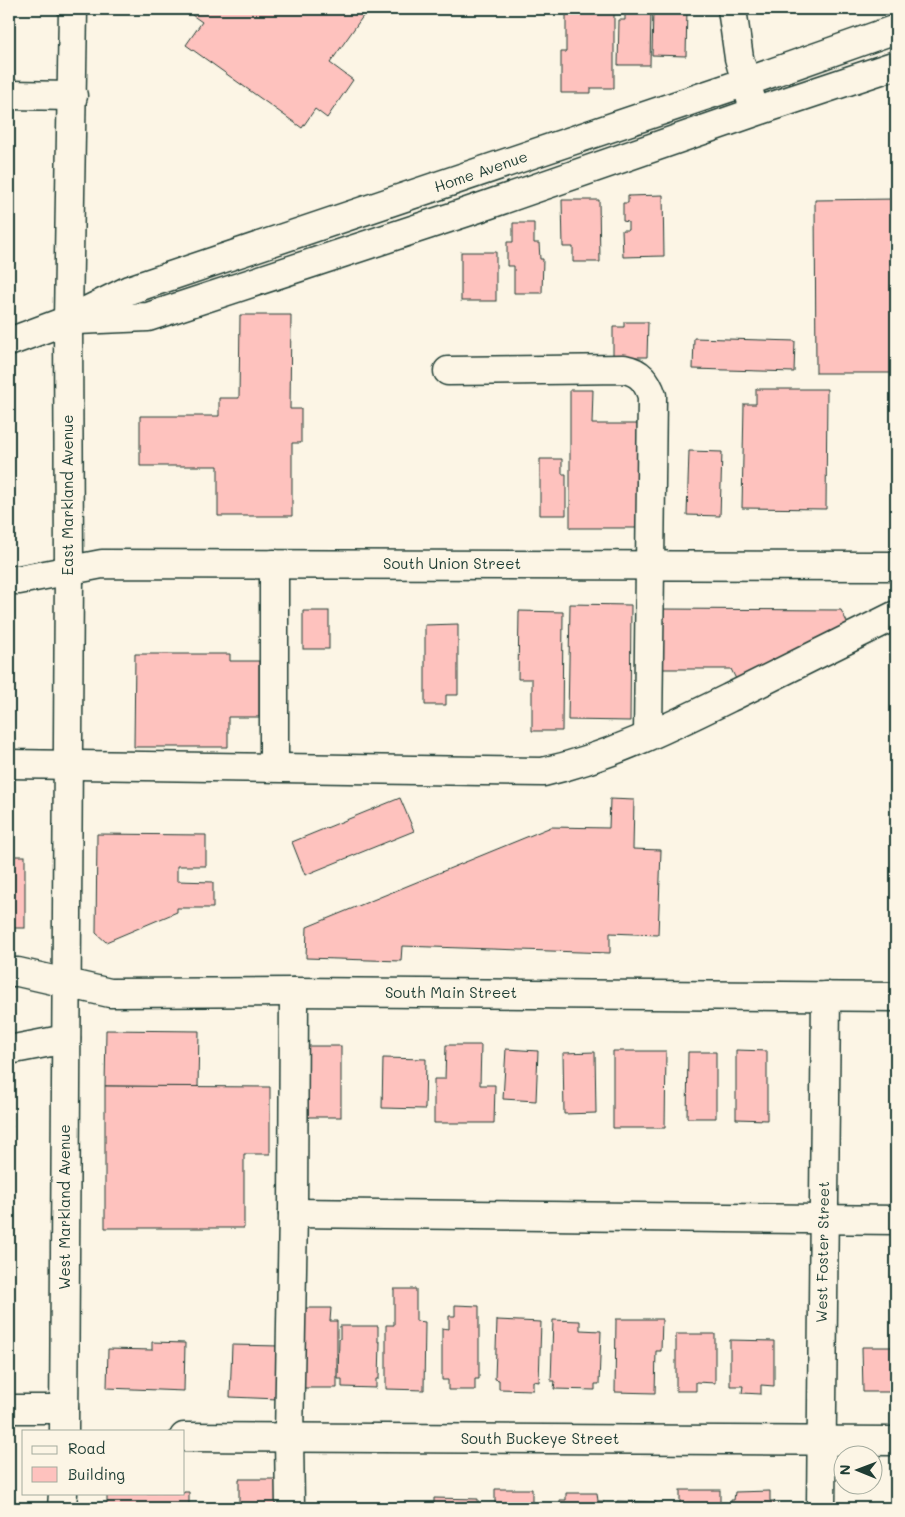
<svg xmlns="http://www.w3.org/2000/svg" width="905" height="1517" font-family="Mali,sans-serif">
	<rect width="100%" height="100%" fill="#fcf5e5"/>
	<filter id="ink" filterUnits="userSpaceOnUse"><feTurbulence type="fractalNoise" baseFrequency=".02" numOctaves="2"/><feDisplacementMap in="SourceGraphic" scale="10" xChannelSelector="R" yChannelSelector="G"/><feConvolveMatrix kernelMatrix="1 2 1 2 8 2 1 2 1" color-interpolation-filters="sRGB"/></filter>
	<g filter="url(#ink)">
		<!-- building -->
		<g fill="#fec2be" stroke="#1f3d34">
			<path d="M196 9H368L330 63 353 80 327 118 315 109 302 128 186 45 202 22 192 15Z"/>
			<path d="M625 9H651L650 65H618L619 20H625Z"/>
			<path d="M653 9H687L686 56 652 55Z"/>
			<path d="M566 10H614V88H591V93H561V52H566Z"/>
			<path d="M663 195 664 256 623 257 622 230H628V222L623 221V203H628V196Z"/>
			<path d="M896 199V373H816L815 200Z"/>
			<path d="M562 200H599L600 262H573V247H563Z"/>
			<path d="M513 223H534V243H539L540 259H543L542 293H514V266H507V242H513Z"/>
			<rect x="461" y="252" width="35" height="49"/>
			<path d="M240 315H291L290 409H301V443H292V516H218V466H140V416H219V398H239Z"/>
			<path d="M624 322H648L647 357H613V327H624Z"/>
			<path d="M694 338 795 341 794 372 693 369Z"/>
			<path d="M756 389H827L826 509 742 508 744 404H756Z"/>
			<path d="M570 390H593L592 424H640V528H570Z"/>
			<path d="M689 451 722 452 720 516 687 515Z"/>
			<path d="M540 459H562V474H566V515H540Z"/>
			<path d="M570 604 631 605 630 721 568 720Z"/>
			<path d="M659 609 841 610 853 634 741 689 731 669H659Z"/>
			<rect x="303" y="611" width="26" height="38"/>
			<path d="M519 611 563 612 562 731H532V679H518Z"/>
			<path d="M458 624V695H446V705H425V625Z"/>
			<path d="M135 654H230V661H259V717H228V747H134Z"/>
			<rect x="9" y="775" width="4" height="52"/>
			<path d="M400 798 414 831 305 875 292 842Z"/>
			<path d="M610 799 634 800 633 849 661 850 658 935 610 933V953L402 946 401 961 306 958 307 927 551 827 609 828Z"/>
			<path d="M97 834 206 835V866H177V881L213 882V908H177V912L106 942 96 933Z"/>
			<rect x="9" y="856" width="16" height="72"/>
			<path d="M106 1030 199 1031 198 1087 105 1086Z"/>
			<path d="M446 1045H481L480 1085H495L494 1123H434V1079H445Z"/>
			<rect x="302" y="1046" width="39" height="71"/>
			<path d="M506 1049 538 1051 536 1101 503 1099Z"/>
			<path d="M736 1050 767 1051V1120L736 1119Z"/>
			<path d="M613 1051H666L665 1128H613Z"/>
			<path d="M595 1052 596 1113 564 1114 563 1053Z"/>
			<path d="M688 1052H716V1118H687Z"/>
			<path d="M383 1058 426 1059 425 1109 382 1108Z"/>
			<path d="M105 1086 270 1087V1154H244V1228H105Z"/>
			<path d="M9 1090H10L11 1133H9Z"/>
			<path d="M394 1289H416V1321L425 1322 424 1390 386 1389V1325H394Z"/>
			<path d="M455 1305 479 1306V1379H475V1390H448V1380H442V1328L449 1329V1316H455Z"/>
			<path d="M304 1308H331L330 1321H337V1388H299Z"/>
			<path d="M616 1319H662L661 1351H656L655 1393 615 1392Z"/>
			<path d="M497 1320 541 1322 539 1382 533 1381V1390L499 1389V1380L495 1379Z"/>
			<path d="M553 1320 580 1321V1330L601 1331 599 1384H595V1390L554 1389 555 1381H551Z"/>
			<path d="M340 1326H378V1342H380L379 1379H376V1388L342 1387V1379H338L339 1339H340Z"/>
			<path d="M676 1334H715V1383L696 1382V1391H676Z"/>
			<path d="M730 1340 774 1341V1386L761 1385V1394L742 1393 743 1386H730Z"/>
			<path d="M152 1342 185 1343 184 1391 107 1388 108 1349 152 1350Z"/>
			<path d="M232 1345 280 1346 278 1399 230 1397Z"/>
			<path d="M862 1347H896V1392H863Z"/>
			<path d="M239 1479H280L279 1508H239Z"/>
			<path d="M495 1489H532V1503H541V1508H495Z"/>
			<rect x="680" y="1490" width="40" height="18"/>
			<path d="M770 1491V1501H774V1508H731V1500H734L735 1492Z"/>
			<path d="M184 1492H189V1508H107V1493H184Z"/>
			<path d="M566 1493H597L598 1501H603V1508H560V1500H566Z"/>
			<path d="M434 1498 478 1499V1508H434Z"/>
			<path d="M617 1501 656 1502V1508H617Z"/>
		</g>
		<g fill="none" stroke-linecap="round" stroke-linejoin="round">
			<!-- minor casing -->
			<g stroke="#1f3d34" stroke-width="31">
				<g id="minor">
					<path d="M732 9 739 58 751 99"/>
					<path d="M9 95 73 96"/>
					<path d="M77 320 148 317 467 212 755 112 896 65"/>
					<path d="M9 342 68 320 129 290 746 82 896 29"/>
					<path d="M448 371 624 369C640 372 647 381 652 396L648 735"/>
					<path d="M9 580H19L102 564 896 566"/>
					<path d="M9 764 543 772C610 757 672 726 733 696 787 669 842 642 896 615"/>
					<path d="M274 767V564"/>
					<path d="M9 972H18L110 993 294 992 896 997"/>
					<path d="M9 1050 66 1039"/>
					<path d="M293 1213 896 1220"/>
					<path d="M9 1409H64"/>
					<path d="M184 1437 896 1441"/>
					<path d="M290 1508 289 1437 293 1213 294 992"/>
					<path d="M821 1508 826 996"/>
				</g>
			</g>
			<!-- major casing -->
			<g stroke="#1f3d34" stroke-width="31">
				<g id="major">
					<path d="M64 1431 69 570 68 320 73 9"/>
					<path d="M62 1508 63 1493"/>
				</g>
			</g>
			<!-- minor -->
			<use href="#minor" stroke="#fcf5e5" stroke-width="28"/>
			<!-- major -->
			<use href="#major" stroke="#fcf5e5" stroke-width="28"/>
		</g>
	</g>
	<g text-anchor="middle" stroke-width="5" stroke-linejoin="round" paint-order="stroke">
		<!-- street labels -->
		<g font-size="15" fill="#1f3d34" stroke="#fcf5e5">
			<text transform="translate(481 172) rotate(-19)" y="5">Home Avenue</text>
			<text transform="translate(68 495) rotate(-90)" y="5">East Markland Avenue</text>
			<text x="452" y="569">South Union Street</text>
			<text x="451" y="998">South Main Street</text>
			<text transform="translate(65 1207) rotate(-90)" y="5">West Markland Avenue</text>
			<text transform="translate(823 1252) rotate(-89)" y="5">West Foster Street</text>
			<text x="540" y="1444">South Buckeye Street</text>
		</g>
	</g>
	<!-- margin -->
	<rect width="905" height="1517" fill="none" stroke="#fcf5e5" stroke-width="30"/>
	<rect x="15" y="15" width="875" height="1487" fill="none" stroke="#1f3d34" stroke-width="2" filter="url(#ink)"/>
	<!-- legend -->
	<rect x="22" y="1430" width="162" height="65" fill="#fcf5e5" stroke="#a4ab9e"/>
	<rect x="32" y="1446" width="25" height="8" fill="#fcf5e5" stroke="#a4ab9e"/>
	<text x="68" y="1454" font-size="15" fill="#1f3d34">Road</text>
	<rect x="32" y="1467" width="25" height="15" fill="#fec2be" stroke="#a4ab9e"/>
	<text x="68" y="1480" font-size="15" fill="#1f3d34">Building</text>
	<!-- north arrow -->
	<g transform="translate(858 1470) rotate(271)"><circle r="24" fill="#fcf5e5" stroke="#a4ab9e"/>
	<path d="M0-4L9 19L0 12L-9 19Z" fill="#1f3d34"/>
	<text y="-8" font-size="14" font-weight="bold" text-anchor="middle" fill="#1f3d34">N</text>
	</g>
</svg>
